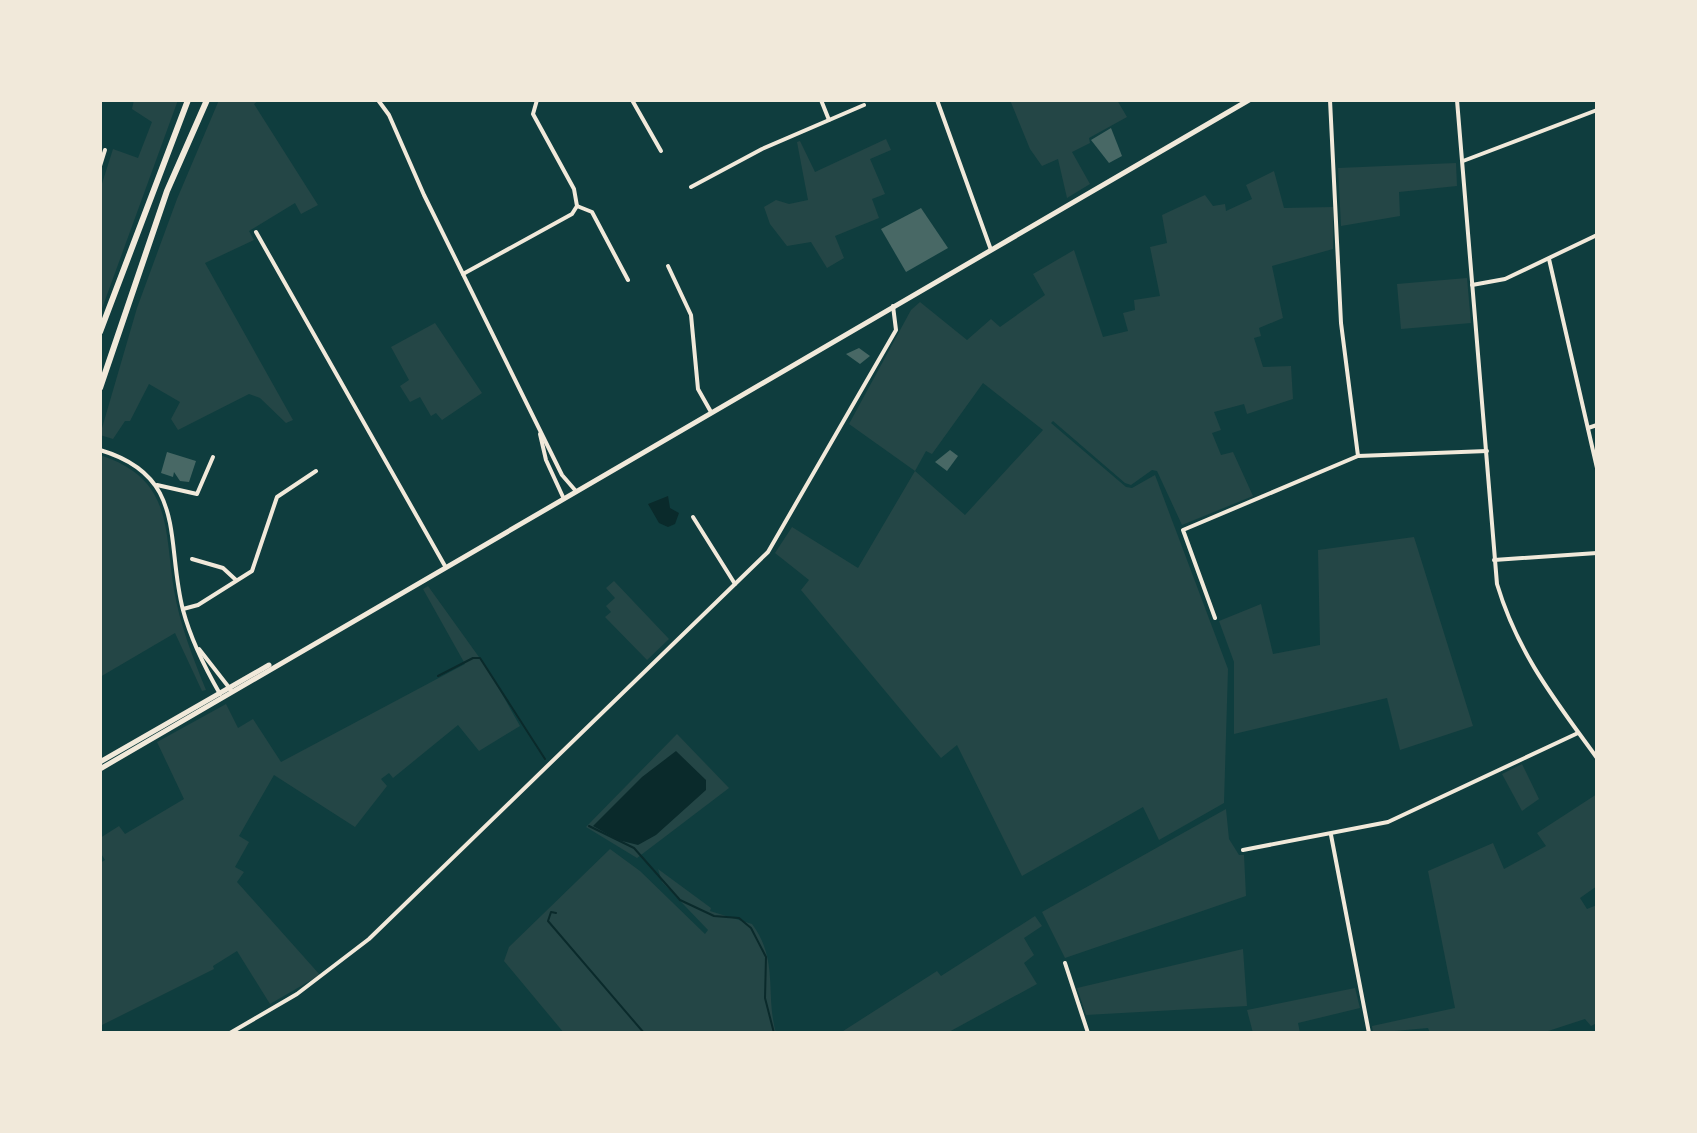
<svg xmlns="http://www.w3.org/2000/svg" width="1697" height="1133" font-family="'DejaVu Sans',sans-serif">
	<rect width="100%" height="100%" fill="#0f3d3e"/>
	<!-- green -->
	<g fill="#244646" fill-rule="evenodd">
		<path d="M134 100H178L100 314V190L113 149 138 158 152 122 132 109Z"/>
		<path d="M219 100H259L254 104 318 205 301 214 295 203 249 231 254 240 205 263 293 420 286 423 260 398 249 394 178 430 171 419 180 402 149 384 130 421H125L113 439 100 435 137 308 177 199Z"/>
		<path d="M1010 100H1117L1127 117 1089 138 1090 143 1072 152 1090 184 1067 198 1058 159 1042 166 1030 149Z"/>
		<path d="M886 139 891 150 870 159 885 194 872 199 879 218 835 236 844 258 827 268 811 242 787 246 770 224 764 207 776 200 789 204 808 200 797 142 800 141 815 172Z"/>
		<path d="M1456 163 1457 186 1399 192 1400 216 1341 226 1338 168Z"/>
		<path d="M1274 171 1284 208 1333 207V249L1272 266 1283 318 1259 328 1261 336 1254 338 1263 367 1291 366 1293 399 1247 414 1244 404 1214 412 1221 430 1212 433 1221 455 1233 452 1253 496 1182 525 1157 471 1152 470 1131 485 1125 483 1053 421 1051 423 1126 487 1132 488 1155 475 1228 669 1224 803 1159 840 1143 807 1022 876 957 745 941 758 801 590 809 580 775 553 792 527 858 568 915 471 849 424 911 310 920 302 967 340 991 319 1000 327 1045 295 1033 274 1074 250 1103 337 1128 331 1123 313 1135 310 1134 300 1160 296 1150 247 1167 243 1162 215 1205 195 1213 206 1225 204 1226 211 1252 199 1246 185ZM983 383 1043 430 965 515 915 471 926 451 932 454Z"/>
		<path d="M1467 278 1471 323 1401 329 1397 284Z"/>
		<path d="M435 323 482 393 442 420 436 413 431 416 420 397 410 402 400 386 409 380 391 347Z"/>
		<path d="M100 455C173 479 164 528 174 590 180 625 193 658 206 690L202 691 175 633 100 677Z"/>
		<path d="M1414 537 1473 726 1400 750 1387 698 1234 734V662L1219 621 1261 604 1273 654 1320 645 1318 550Z"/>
		<path d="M614 581 669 639 647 660 605 617 611 612 606 606 615 598 606 588Z"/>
		<path d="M428 586 489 671 520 726 479 751 458 725 393 778 389 773 381 779 387 786 355 827 274 775 239 836 249 842 235 867 244 872 237 882 320 975 270 1004 237 951 213 966 214 969 100 1026V863L105 860 100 852V838L119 826 125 834 184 799 157 742 226 704 238 728 253 719 281 762 465 664 423 589Z"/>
		<path d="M677 734 729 788 637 858 586 827Z"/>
		<path d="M1522 764 1539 799 1522 811 1502 774Z"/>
		<path d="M1597 794V886L1580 898 1587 909 1597 905V1023L1591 1026 1585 1019 1542 1033H1430L1428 1028 1373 1033 1372 1026 1455 1008 1428 871 1493 843 1504 869 1546 846 1537 833Z"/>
		<path d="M1226 809 1229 839 1239 855H1244L1246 896 1065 958 1042 912Z"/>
		<path d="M610 849 640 871 705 934 708 930 662 882 658 869 711 908 710 911 752 924C779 960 765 993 776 1033H564L504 961 509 947Z"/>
		<path d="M1035 916 1042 926 1024 938 1034 955 1024 963 1037 984 947 1033H840L937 971 941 976Z"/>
		<path d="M1243 949 1247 1006 1086 1015 1077 988Z"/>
		<path d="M1355 988 1360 1008 1298 1023 1300 1033H1253L1247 1010Z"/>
	</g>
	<!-- water -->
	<g fill="#0a2a2b">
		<path d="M668 496 670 508 679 513 675 524 668 527 659 523 648 504Z"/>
		<path d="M676 751 706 780V790L656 835 638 845 618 840 593 826 642 777Z"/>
	</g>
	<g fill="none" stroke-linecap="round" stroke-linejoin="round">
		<!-- stream -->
		<g stroke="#0a2a2b" stroke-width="2">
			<path d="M438 676 473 658H480L545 759"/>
			<path d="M589 826 634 848 680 900 714 916 739 918 751 928 766 957 765 998 774 1033"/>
			<path d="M556 913 551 912 548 921 644 1033"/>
		</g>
	</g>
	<!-- building -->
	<g fill="#486865">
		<path d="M1111 128 1122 156 1109 163 1091 140Z"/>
		<path d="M921 208 948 248 906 272 881 229Z"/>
		<path d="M859 348 870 356 860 364 846 354Z"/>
		<path d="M950 450 958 456 947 471 935 462Z"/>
		<path d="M167 452 196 461 189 482 180 481 174 472 173 477 161 473Z"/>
	</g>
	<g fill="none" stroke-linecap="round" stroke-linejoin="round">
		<!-- minor -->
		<g stroke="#f1e9da" stroke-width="4">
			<path d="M378 100 389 115 424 195 562 475 575 490"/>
			<path d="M632 100 661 151"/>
			<path d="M821 100 829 120"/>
			<path d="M937 100 991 250"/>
			<path d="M1330 100 1341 323 1358 456 1487 451"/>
			<path d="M1463 161 1597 110"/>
			<path d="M100 166 105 150"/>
			<path d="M691 187 762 149 864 105"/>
			<path d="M577 206 592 212 628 280"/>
			<path d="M256 232 445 566"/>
			<path d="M1549 259 1597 468"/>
			<path d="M668 266 691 315 698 389 711 412"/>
			<path d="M463 274 572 214 577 206 574 189 533 114 537 100"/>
			<path d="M1472 285 1505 279 1597 235"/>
			<path d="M1588 428 1597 425"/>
			<path d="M540 434 546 460 563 497"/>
			<path d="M100 450C188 476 165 540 183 610 191 640 205 668 220 694"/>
			<path d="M157 485 197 494 213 457"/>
			<path d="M693 517 735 584"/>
			<path d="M192 559 223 568 236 580"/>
			<path d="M1494 560 1597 553"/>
			<path d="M183 609 198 605 252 571 277 497 316 471"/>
			<path d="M1215 618 1183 530 1358 456"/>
			<path d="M199 649 231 690"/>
			<path d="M1331 835 1369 1033"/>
			<path d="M1243 850 1388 822 1578 733"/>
			<path d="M1065 963 1088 1033"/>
			<path d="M230 1033 297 994 369 939 768 552 896 330 893 306"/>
		</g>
		<!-- tertiary -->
		<path stroke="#f1e9da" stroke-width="4" d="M1457 100 1497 584C1518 654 1555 700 1597 758"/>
		<!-- secondary -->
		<g stroke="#f1e9da" stroke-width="5">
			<path d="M100 762 269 665"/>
			<path d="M100 769 1249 100"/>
		</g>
		<!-- trunk -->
		<g stroke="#f1e9da" stroke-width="6">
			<path d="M100 332 188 100"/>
			<path d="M100 388 167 191 207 100"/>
		</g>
	</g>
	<!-- border -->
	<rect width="1697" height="1133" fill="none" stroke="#f1e9da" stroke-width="204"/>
</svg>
